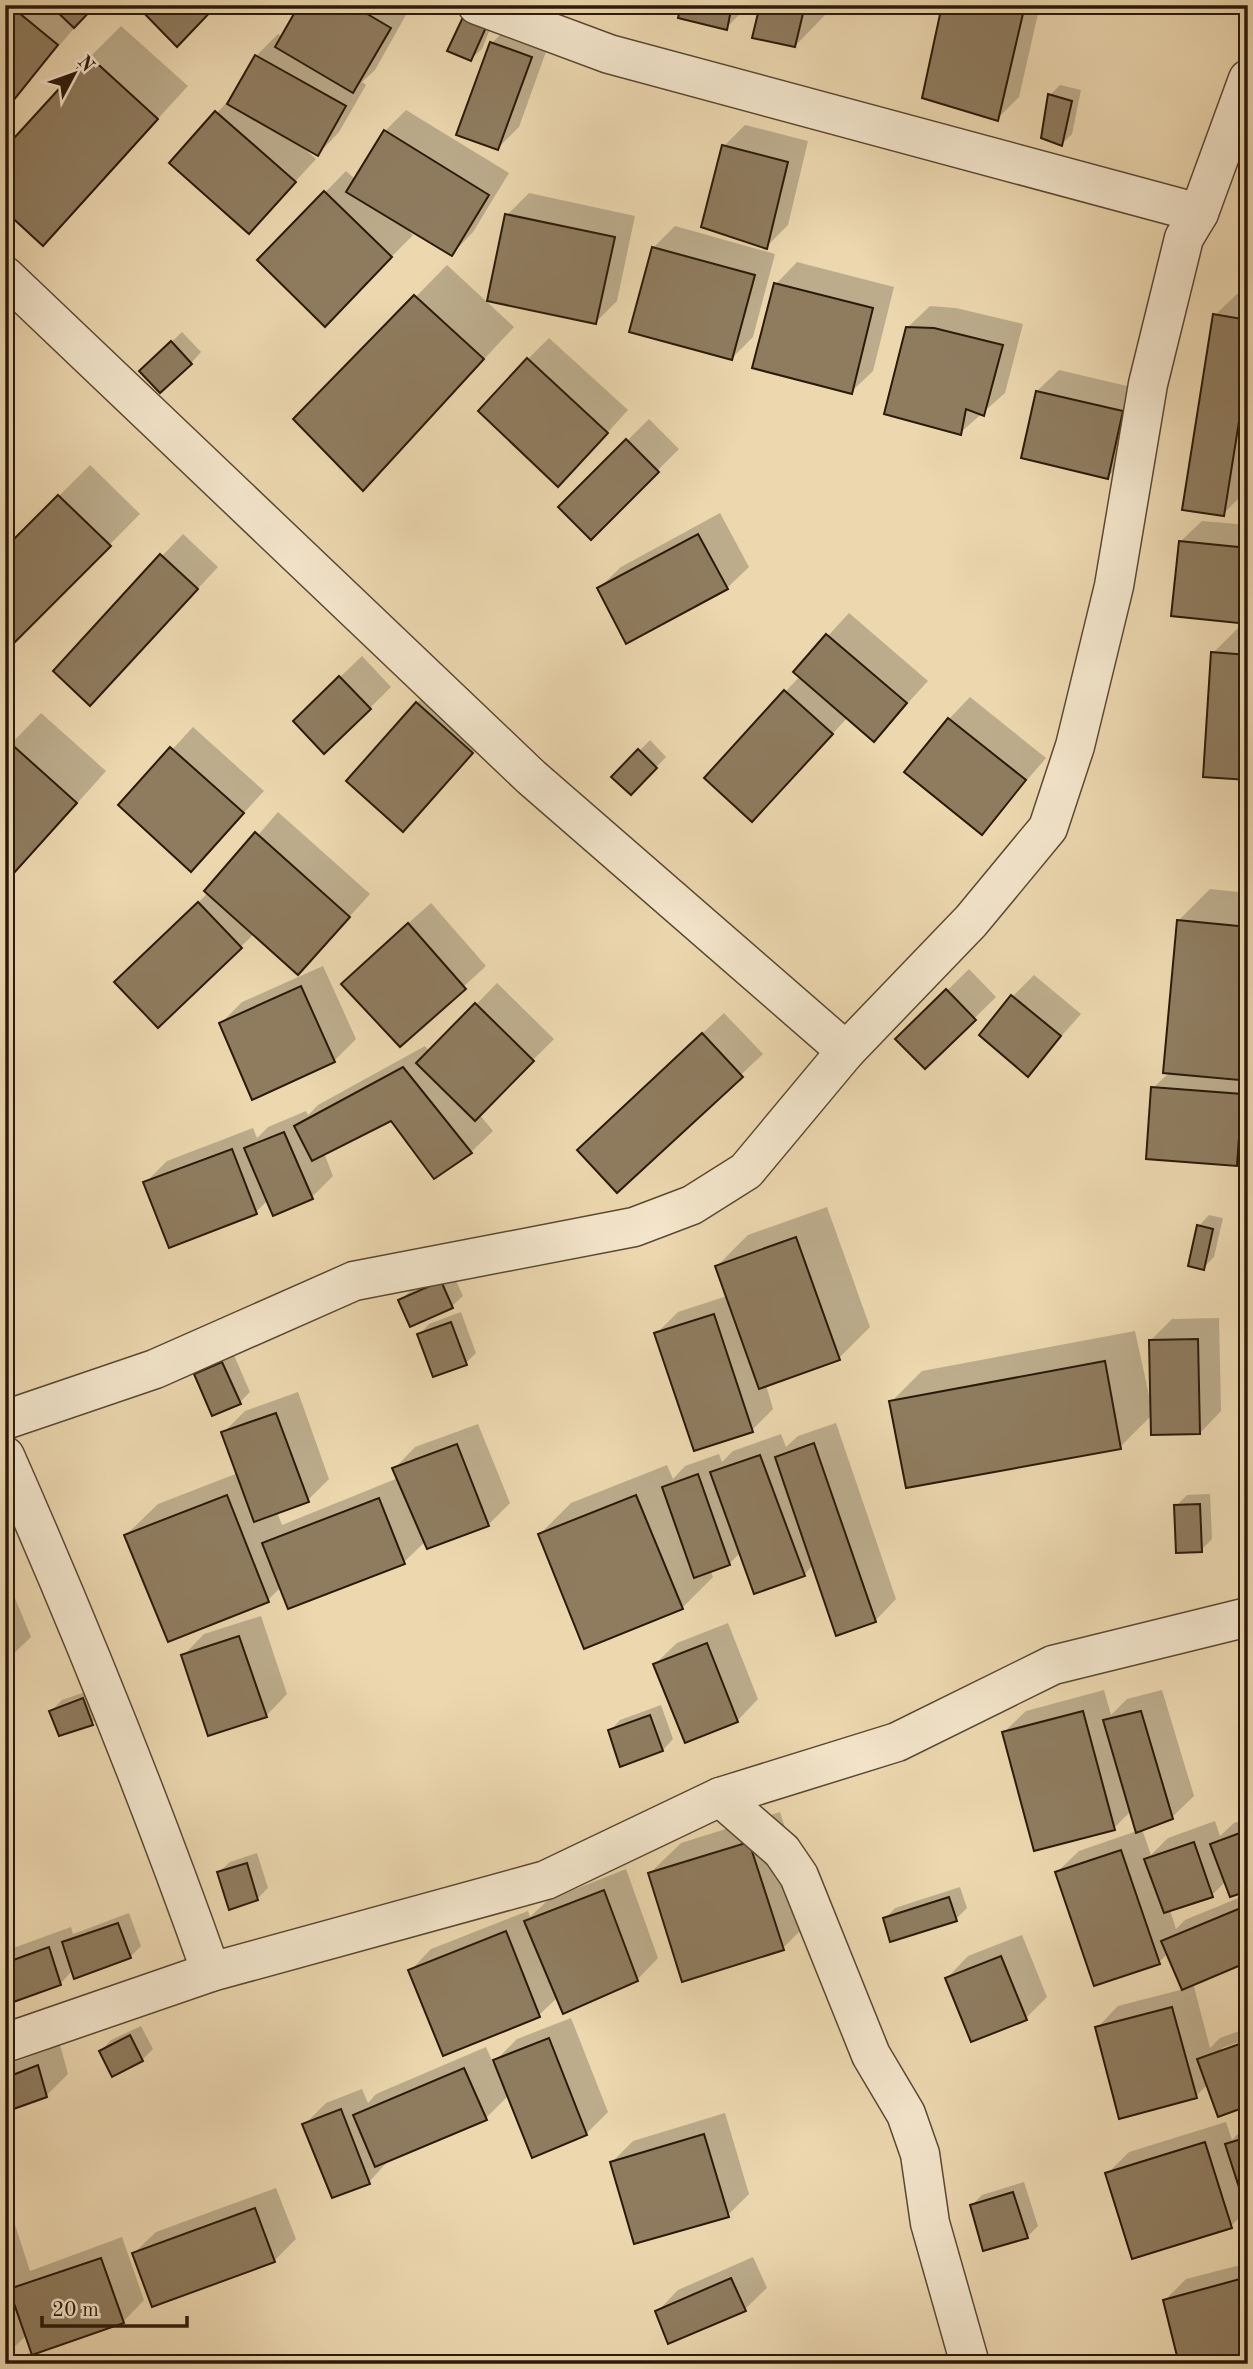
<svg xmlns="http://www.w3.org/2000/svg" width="1253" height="2369" font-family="'Old Standard TT',serif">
	<rect width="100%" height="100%" fill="#ecd7af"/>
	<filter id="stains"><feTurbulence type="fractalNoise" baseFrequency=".00286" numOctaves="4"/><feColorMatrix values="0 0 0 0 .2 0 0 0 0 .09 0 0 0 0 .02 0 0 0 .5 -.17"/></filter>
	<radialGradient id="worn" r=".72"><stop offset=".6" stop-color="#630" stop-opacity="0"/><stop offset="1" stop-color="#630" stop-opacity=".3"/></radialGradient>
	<!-- shadow -->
	<g fill="#0003">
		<path d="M18 5H94L5 109 14 9Z"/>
		<path d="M301 5 411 6 375 70 362 82 366 85 339 132 318 154 301 146 316 159 249 232 172 163 236 92 256 56 278 34 283 37Z"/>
		<path d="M682 5H749L726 28Z"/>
		<path d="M762 5H828L826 14 795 46Z"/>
		<path d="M944 5H1040L1019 97 997 119Z"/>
		<path d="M496 14 482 49 471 59 449 50Z"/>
		<path d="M514 21 552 35 519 127 498 148 459 134 492 43Z"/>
		<path d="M121 26 188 86 43 243 90 57Z"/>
		<path d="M1060 85 1081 90 1072 134 1062 144 1050 95Z"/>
		<path d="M406 110 509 173 473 232 452 254 404 226 413 235 325 324 259 260 346 171 356 180 385 131Z"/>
		<path d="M745 125 808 141 788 225 766 247 724 146Z"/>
		<path d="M529 193 635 216 617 301 596 322 507 215Z"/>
		<path d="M675 226 775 254 753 337 732 358 653 248Z"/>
		<path d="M797 262 894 287 873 371 851 392 776 284Z"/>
		<path d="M447 265 514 327 363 489 296 419Z"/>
		<path d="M1237 294 1248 295V475L1245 492 1223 514 1215 315Z"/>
		<path d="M930 306 956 308 1023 324 1005 393 960 433 908 327Z"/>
		<path d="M182 332 201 352 191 363 141 371Z"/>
		<path d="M549 338 628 410 580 463 528 359Z"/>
		<path d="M1059 370 1144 390 1129 455 1108 477 1037 391Z"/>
		<path d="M649 419 679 449 591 537 560 507Z"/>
		<path d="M90 465 140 514 5 650V550Z"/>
		<path d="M720 513 749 567 727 588H599L621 567Z"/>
		<path d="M1202 521 1248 525V779L1213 653 1244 622 1180 542Z"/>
		<path d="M183 534 218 567 111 682 162 556Z"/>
		<path d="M849 613 928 681 874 740 848 717 773 799 706 778 800 676 795 672Z"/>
		<path d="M362 656 391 687 370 708 317 699Z"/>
		<path d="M439 682 493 730 424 808 417 703Z"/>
		<path d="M970 697 1046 758 982 832 949 719Z"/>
		<path d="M41 713 106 771 5 884V750Z"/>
		<path d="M193 727 264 791 191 870 121 805Z"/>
		<path d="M650 740 666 757 631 793 614 777Z"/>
		<path d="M278 812 370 894 298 973 254 934 158 1026 138 961 208 893Z"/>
		<path d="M1210 889 1248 893V1153L1237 1164 1153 1088 1170 1072 1178 921Z"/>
		<path d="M431 903 486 966 400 1045 365 962Z"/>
		<path d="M323 966 356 1039 334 1061 221 1023 242 1002Z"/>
		<path d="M969 969 996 997 925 1067 898 1039Z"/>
		<path d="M1034 975 1081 1014 1028 1074 1013 996Z"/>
		<path d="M497 983 554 1039 479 1114 493 1131 471 1152 434 1177 391 1119 324 1153 333 1176 312 1197 268 1200 256 1212 170 1245 145 1183 167 1161 253 1128 257 1138 268 1127 306 1111 308 1115 318 1105 425 1046 430 1052Z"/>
		<path d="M724 1013 763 1054 617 1191 601 1129Z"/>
		<path d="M827 1207 870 1327 839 1358 766 1385 773 1409 752 1430 656 1334 678 1312 727 1296 717 1266 748 1235Z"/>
		<path d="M1209 1215 1223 1218 1214 1257 1203 1268 1199 1226Z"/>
		<path d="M452 1272 463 1296 452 1306 411 1325 401 1300 411 1290Z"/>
		<path d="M461 1312 476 1353 466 1363 419 1335 429 1324Z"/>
		<path d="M1219 1318 1221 1411 1200 1433 1152 1415 1120 1447 891 1402 922 1371 1135 1331 1152 1409 1150 1341 1172 1319Z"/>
		<path d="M233 1353 250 1392 240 1402 196 1374 207 1364Z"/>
		<path d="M298 1392 329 1479 308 1500 277 1512 282 1525 398 1478 394 1469 415 1447 478 1424 510 1503 488 1525 426 1541 404 1562 281 1587 268 1600 126 1535 158 1504 238 1473 223 1433 245 1411Z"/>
		<path d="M836 1423 896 1599 875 1621 813 1565 804 1575 741 1552 729 1564 710 1570 713 1577 682 1608 540 1534 571 1503 667 1465 673 1479 685 1466 719 1454 722 1462 733 1451 781 1434 786 1447 798 1436Z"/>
		<path d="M1210 1494 1212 1539 1201 1550 1176 1506 1187 1495Z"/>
		<path d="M5 1574 31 1637 5 1662Z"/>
		<path d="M261 1616 287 1694 266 1716 183 1656 204 1634Z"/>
		<path d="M728 1623 758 1699 737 1721 655 1664 677 1643Z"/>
		<path d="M94 1689 103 1712 92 1723 60 1734 51 1711 62 1700Z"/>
		<path d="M1104 1690 1111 1715 1127 1699 1162 1690 1194 1796 1172 1817 1142 1829 1151 1855 1168 1838 1215 1821 1220 1836 1234 1823 1248 1818V1889L1226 1881 1212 1895 1170 1910 1176 1929 1185 1920 1248 1894V1960L1193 1983 1210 2048 1220 2038 1248 2028V2039L1222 2048 1208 2084 1196 2096 1097 2028 1118 2006 1184 1989 1168 1953 1159 1962 1057 1872 1079 1851 1137 1831 1131 1811 1114 1828 1004 1732 1026 1711Z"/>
		<path d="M661 1705 673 1739 663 1750 610 1731 620 1720Z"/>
		<path d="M780 1812 814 1917 783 1948 649 1874 681 1843Z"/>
		<path d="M257 1853 268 1888 257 1899 219 1872 230 1862Z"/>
		<path d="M626 1869 658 1958 637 1980 558 1997 539 2015 410 1971 431 1949 528 1911 530 1917 548 1900Z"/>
		<path d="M960 1887 967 1908 956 1919 891 1940 885 1919 895 1908Z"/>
		<path d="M129 1913 141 1946 130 1957 73 1970 60 1984 5 2003V1951L71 1927 73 1934Z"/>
		<path d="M1022 1935 1047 1997 1026 2018 947 1978 968 1956Z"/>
		<path d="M571 2018 608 2112 586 2134 509 2095 486 2118 390 2159 369 2182 333 2196 305 2124 326 2103 362 2089 368 2103 376 2094 486 2047 493 2063 517 2039Z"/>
		<path d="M141 2026 153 2049 142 2060 101 2051 111 2040Z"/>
		<path d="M60 2045 68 2074 46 2096 5 2110V2066Z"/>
		<path d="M725 2113 749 2194 728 2215 612 2162 633 2141Z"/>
		<path d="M1226 2122 1232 2140 1248 2124V2209L1231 2226 1107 2174 1129 2152Z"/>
		<path d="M1024 2182 1038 2226 1027 2237 971 2206 982 2195Z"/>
		<path d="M276 2188 296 2239 274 2261 134 2253 156 2232Z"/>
		<path d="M5 2194 30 2271 122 2237 144 2300 123 2322 34 2352 38 2364H5V2361L33 2352 27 2335 13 2348 5 2351Z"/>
		<path d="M753 2257 767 2288 745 2309 669 2342 657 2312 678 2290Z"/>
		<path d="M1248 2263V2364L1165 2300 1186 2279Z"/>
	</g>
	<!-- building -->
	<g fill="#8f7c5f" stroke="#2b1a08" stroke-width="2">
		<path d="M50 5H96L74 28Z"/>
		<path d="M136 5H217L177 47Z"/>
		<path d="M299 5H352L391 28 353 93 275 47Z"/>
		<path d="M681 5H732L727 30 678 18Z"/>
		<path d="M760 5H805L795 47 752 38Z"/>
		<path d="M942 5H1025L998 121 922 98Z"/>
		<path d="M13 8 58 45 5 111V18Z"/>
		<path d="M464 15 487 25 471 61 447 51Z"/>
		<path d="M490 42 532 57 498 150 456 135Z"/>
		<path d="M255 55 346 106 318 156 227 104Z"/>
		<path d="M89 56 158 119 43 246 5 211V148Z"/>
		<path d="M1048 94 1072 101 1062 146 1041 138Z"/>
		<path d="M215 111 296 182 249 234 169 163Z"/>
		<path d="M384 130 489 195 452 256 346 192Z"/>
		<path d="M722 145 788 162 767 249 701 227Z"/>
		<path d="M324 191 392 257 325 327 257 260Z"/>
		<path d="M505 214 615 237 596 324 487 301Z"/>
		<path d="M652 247 755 275 732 360 629 332Z"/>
		<path d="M774 283 873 308 852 394 752 368Z"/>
		<path d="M414 295 484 359 363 491 293 419Z"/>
		<path d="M1213 314 1248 320V365L1224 516 1182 510Z"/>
		<path d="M906 327 934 328 1003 345 984 416 966 409 961 435 884 414Z"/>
		<path d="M171 341 192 364 160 393 139 371Z"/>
		<path d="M527 358 608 433 558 487 478 411Z"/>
		<path d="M1036 391 1123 411 1108 479 1021 458Z"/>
		<path d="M626 439 659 472 591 540 558 507Z"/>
		<path d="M58 495 111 546 5 652V548Z"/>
		<path d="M698 534 728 589 626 644 597 588Z"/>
		<path d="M1179 541 1248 548V624L1171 616Z"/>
		<path d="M160 554 198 589 90 706 53 671Z"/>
		<path d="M826 634 907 703 874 742 793 672Z"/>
		<path d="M1211 652 1248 655V780L1203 777Z"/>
		<path d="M339 676 371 709 324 754 293 721Z"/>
		<path d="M784 690 833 734 752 822 704 778Z"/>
		<path d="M416 702 473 753 403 832 346 781Z"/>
		<path d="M948 718 1026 780 982 835 904 772Z"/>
		<path d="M9 742 77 803 5 883V747Z"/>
		<path d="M170 747 244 813 191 872 118 805Z"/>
		<path d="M638 749 657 768 631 795 611 777Z"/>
		<path d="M255 832 350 917 298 975 204 891Z"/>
		<path d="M198 902 242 948 158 1028 114 982Z"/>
		<path d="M1177 920 1248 927V986L1239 1080 1163 1073Z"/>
		<path d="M408 923 466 989 400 1047 341 984Z"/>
		<path d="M301 986 335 1062 252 1100 219 1023Z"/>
		<path d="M946 989 976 1020 925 1069 895 1039Z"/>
		<path d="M1011 995 1061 1036 1028 1077 979 1035Z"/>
		<path d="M475 1003 534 1061 475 1121 416 1063Z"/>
		<path d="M702 1033 743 1077 617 1193 577 1150Z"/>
		<path d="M403 1067 472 1153 434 1179 391 1121 312 1161 294 1126Z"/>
		<path d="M1151 1087 1242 1094 1237 1166 1146 1159Z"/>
		<path d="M284 1132 313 1199 273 1216 244 1148Z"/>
		<path d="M232 1149 257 1214 169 1248 143 1182Z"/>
		<path d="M1246 1179H1248V1234H1244Z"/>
		<path d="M1197 1225 1213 1229 1204 1270 1188 1266Z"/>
		<path d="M796 1237 840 1360 759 1389 715 1266Z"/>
		<path d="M441 1281 453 1308 410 1327 398 1300Z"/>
		<path d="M714 1314 753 1432 694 1451 654 1333Z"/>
		<path d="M451 1322 467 1365 433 1377 417 1334Z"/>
		<path d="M1198 1339 1200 1434 1151 1435 1149 1340Z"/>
		<path d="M1105 1361 1121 1449 906 1488 889 1401Z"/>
		<path d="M222 1362 241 1404 212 1416 194 1374Z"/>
		<path d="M276 1413 309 1502 254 1522 221 1432Z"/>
		<path d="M814 1443 876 1622 836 1636 775 1457Z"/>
		<path d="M457 1444 489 1526 427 1549 392 1468Z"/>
		<path d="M760 1455 805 1576 754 1594 710 1472Z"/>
		<path d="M698 1474 730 1565 694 1578 662 1487Z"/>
		<path d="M227 1495 269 1602 168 1642 124 1535Z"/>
		<path d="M636 1495 683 1609 584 1649 538 1534Z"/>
		<path d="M379 1498 405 1564 288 1609 262 1543Z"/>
		<path d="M1200 1504 1202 1552 1176 1553 1174 1505Z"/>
		<path d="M239 1636 267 1717 208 1736 181 1655Z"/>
		<path d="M707 1643 738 1722 685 1743 653 1664Z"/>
		<path d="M83 1698 93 1725 59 1736 49 1711Z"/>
		<path d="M1083 1711 1115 1830 1034 1851 1002 1732Z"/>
		<path d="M1141 1711 1173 1819 1136 1833 1103 1720Z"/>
		<path d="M650 1715 663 1751 620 1767 608 1730Z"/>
		<path d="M1248 1830V1891L1230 1897 1210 1844Z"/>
		<path d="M749 1842 784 1950 682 1982 648 1873Z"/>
		<path d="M1194 1842 1213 1897 1164 1913 1144 1859Z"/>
		<path d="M1121 1850 1160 1964 1094 1986 1055 1872Z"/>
		<path d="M247 1863 258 1900 229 1910 217 1872Z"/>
		<path d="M604 1890 638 1981 563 2014 524 1921Z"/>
		<path d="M949 1897 957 1921 890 1942 883 1918Z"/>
		<path d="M1248 1905V1962L1182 1990 1161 1941Z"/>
		<path d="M118 1923 131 1958 74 1979 62 1942Z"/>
		<path d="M506 1931 540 2017 443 2056 408 1970Z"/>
		<path d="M49 1947 61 1985 5 2005V1963Z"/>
		<path d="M1001 1956 1027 2020 971 2042 945 1978Z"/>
		<path d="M1172 2007 1197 2098 1119 2119 1095 2027Z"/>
		<path d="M130 2035 143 2061 112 2077 99 2051Z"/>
		<path d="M549 2038 587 2135 532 2158 493 2060Z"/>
		<path d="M1248 2041V2106L1218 2117 1197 2059Z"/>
		<path d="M38 2065 47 2097 5 2112V2078Z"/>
		<path d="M464 2068 487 2120 375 2167 353 2115Z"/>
		<path d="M341 2109 370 2184 332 2198 302 2124Z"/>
		<path d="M704 2134 729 2217 634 2244 610 2162Z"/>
		<path d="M1248 2137V2215L1225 2144Z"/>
		<path d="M1205 2142 1232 2228 1132 2259 1105 2173Z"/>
		<path d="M1013 2192 1028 2238 983 2251 970 2205Z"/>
		<path d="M255 2208 275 2262 152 2307 132 2253Z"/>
		<path d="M101 2258 124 2323 32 2355 9 2289Z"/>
		<path d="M731 2278 746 2311 668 2344 655 2311Z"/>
		<path d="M1240 2279 1248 2307V2364H1179L1163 2300Z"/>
		<path d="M5 2322 14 2350 5 2353Z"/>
	</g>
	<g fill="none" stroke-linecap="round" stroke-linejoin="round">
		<!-- minor casing -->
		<g stroke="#5b4932" stroke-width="41">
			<g id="minor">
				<path d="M477 5 609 54 1199 213"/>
				<path d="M5 276 531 777 846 1051"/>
				<path d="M5 1420 155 1369 354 1281 634 1227 692 1205 746 1171 846 1051 971 921 1048 828 1075 746 1114 586 1148 384 1184 238 1199 213 1248 79"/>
				<path d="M5 1456C80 1626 149 1797 211 1972"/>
				<path d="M720 1797 782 1851 799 1876 871 2055 906 2114 920 2154 930 2223 970 2364"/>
				<path d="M5 2043 211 1972 546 1880 720 1797 897 1742 1053 1665 1248 1617"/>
			</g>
		</g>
		<!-- minor -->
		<use href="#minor" stroke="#f3e5cb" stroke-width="38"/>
	</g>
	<!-- margin -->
	<rect width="1253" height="2369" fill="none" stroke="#ecd7af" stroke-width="28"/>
	<rect x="7" y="7" width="1239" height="2355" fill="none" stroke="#2b1a08" stroke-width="3.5"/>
	<rect x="14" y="14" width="1225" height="2341" fill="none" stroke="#2b1a08" stroke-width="2"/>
	<!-- north arrow -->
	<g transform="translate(74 74) rotate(49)" stroke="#f3e5cb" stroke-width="5" paint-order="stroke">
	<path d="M0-5L12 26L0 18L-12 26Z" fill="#2b1a08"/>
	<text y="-10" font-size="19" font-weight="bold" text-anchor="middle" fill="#2b1a08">N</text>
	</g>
	<!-- scale -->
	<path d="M42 2316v10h145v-10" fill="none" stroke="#2b1a08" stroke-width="3.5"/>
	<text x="52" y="2316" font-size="21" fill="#2b1a08" stroke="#f3e5cb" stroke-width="5" paint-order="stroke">20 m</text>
	<rect width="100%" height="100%" filter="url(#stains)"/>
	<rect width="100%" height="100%" fill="url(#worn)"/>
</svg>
